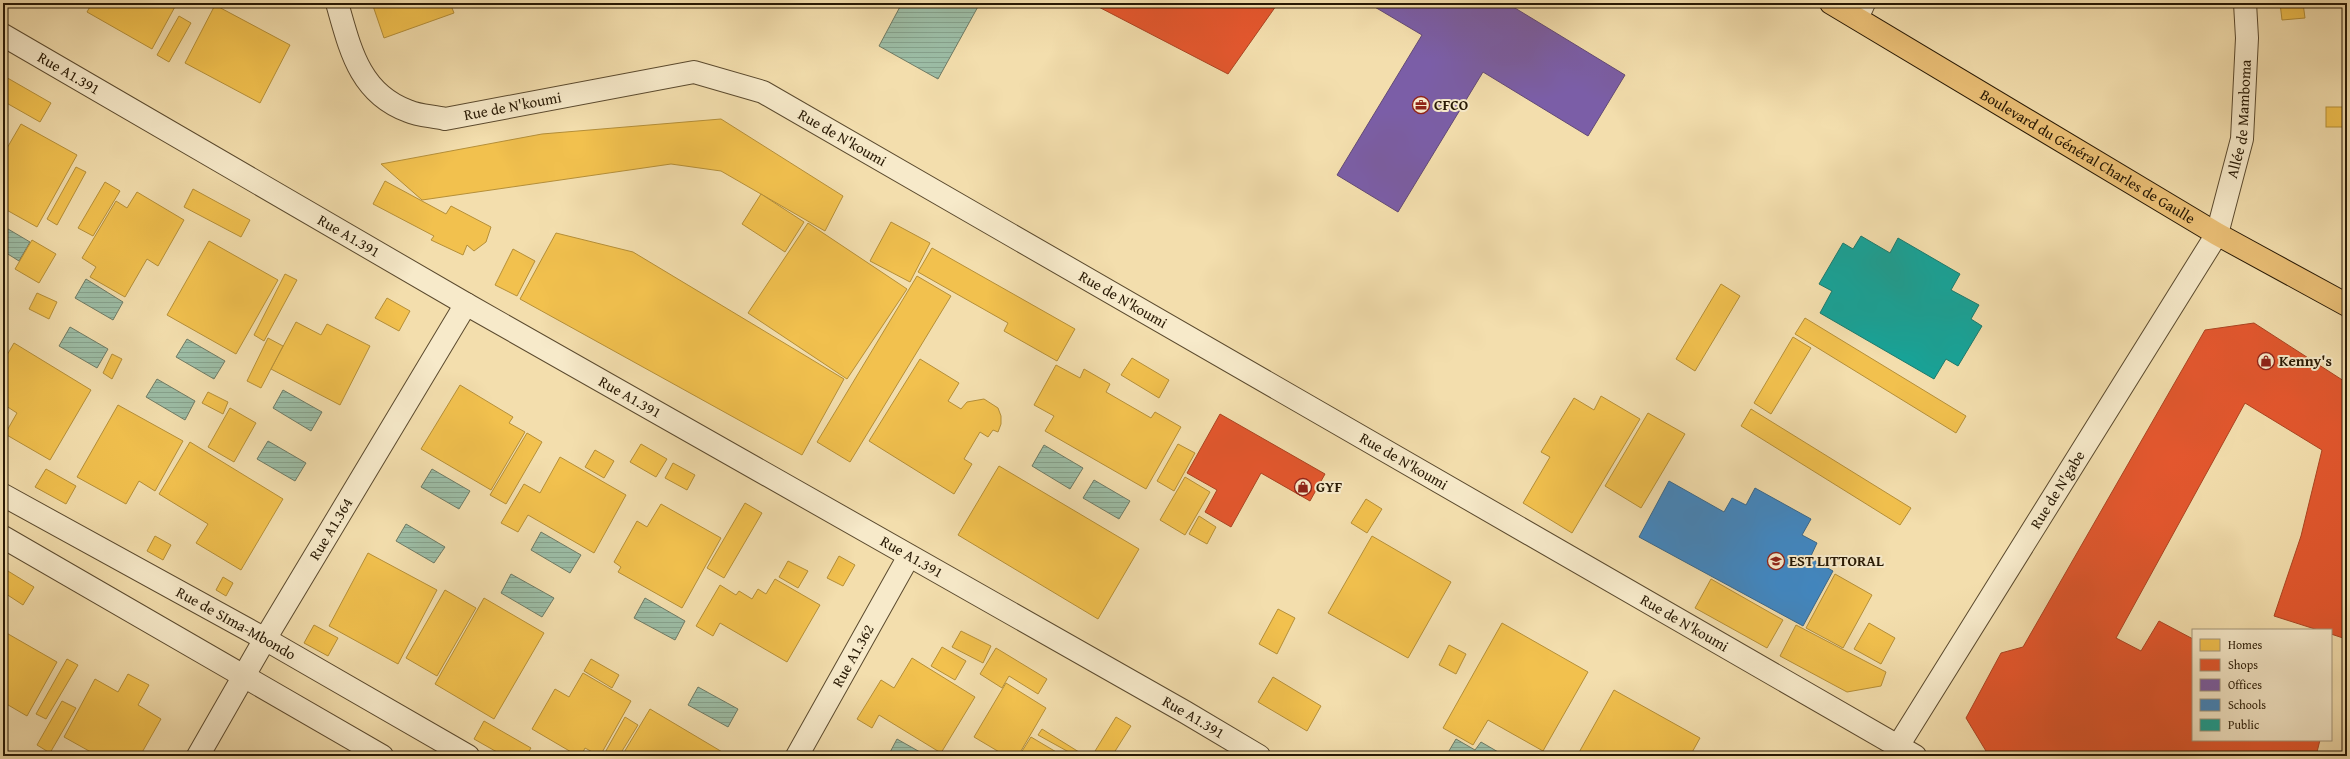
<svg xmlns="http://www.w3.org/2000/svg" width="2350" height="759" font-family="'Gentium Book Plus',serif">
	<defs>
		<pattern id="water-rules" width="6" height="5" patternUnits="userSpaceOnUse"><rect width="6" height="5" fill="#9cbda6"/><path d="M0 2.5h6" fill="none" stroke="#86a28d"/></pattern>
	</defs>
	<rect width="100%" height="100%" fill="#f3dead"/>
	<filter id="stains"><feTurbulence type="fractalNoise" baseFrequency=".005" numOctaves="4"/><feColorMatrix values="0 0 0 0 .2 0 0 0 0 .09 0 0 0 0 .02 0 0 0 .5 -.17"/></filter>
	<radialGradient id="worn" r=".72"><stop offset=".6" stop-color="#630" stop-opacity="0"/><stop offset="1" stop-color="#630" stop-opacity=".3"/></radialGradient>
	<!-- water -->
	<g fill="url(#water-rules)" stroke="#6e7b65">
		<path d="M902 3H980L938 79 879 46Z"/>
		<path d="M3 226 30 242 19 261 3 251Z"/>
		<path d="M86 279 123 302 113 320 75 298Z"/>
		<path d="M70 327 108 349 97 368 59 346Z"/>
		<path d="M187 339 225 361 214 379 176 357Z"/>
		<path d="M157 379 195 401 185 420 146 397Z"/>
		<path d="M283 390 322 412 311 431 273 408Z"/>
		<path d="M268 441 306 463 295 481 257 459Z"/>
		<path d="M1044 445 1083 468 1070 489 1032 466Z"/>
		<path d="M432 469 470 491 459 509 421 487Z"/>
		<path d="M1094 480 1130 501 1119 519 1083 498Z"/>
		<path d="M406 524 445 547 434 563 396 541Z"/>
		<path d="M541 532 581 555 570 573 531 550Z"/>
		<path d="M511 574 554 598 542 617 501 593Z"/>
		<path d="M645 598 685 621 675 640 634 618Z"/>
		<path d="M698 687 738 709 728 727 688 705Z"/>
		<path d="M897 739 927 756H888Z"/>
		<path d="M1456 739 1475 750 1481 742 1505 756H1446Z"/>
	</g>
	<!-- homes -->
	<g fill="#f2c14e" stroke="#b58f38">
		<path d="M92 3H177L152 49 87 12Z"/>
		<path d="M372 3H450L454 13 384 38Z"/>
		<path d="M2280 3H2303L2305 18 2282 20Z"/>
		<path d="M215 5 290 45 260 103 185 63Z"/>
		<path d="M179 16 191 23 169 62 157 55Z"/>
		<path d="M4 76 51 103 40 122 3 101Z"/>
		<rect x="2326" y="107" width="20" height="20"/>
		<path d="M721 119 843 196 825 231 721 171 671 164 422 200 381 164 542 134Z"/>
		<path d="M21 124 77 155 37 227 3 208V155Z"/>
		<path d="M76 167 86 172 57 225 47 219Z"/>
		<path d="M385 181 446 214 451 206 491 227 486 242 474 251 467 245 463 255 431 240 434 236 373 204Z"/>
		<path d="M105 182 120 191 93 236 78 228Z"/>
		<path d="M193 189 250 220 241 237 184 207Z"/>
		<path d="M137 192 184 220 158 266 147 259 125 297 90 277 96 267 82 258 116 201 127 208Z"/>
		<path d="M761 194 804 222 785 252 742 224Z"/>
		<path d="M891 222 930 243 910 282 870 261Z"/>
		<path d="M808 223 907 289 847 379 748 313Z"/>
		<path d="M556 233 633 252 844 379 802 455 520 299Z"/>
		<path d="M32 240 56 254 39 283 15 269Z"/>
		<path d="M209 241 278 280 236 354 167 315Z"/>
		<path d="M932 248 1075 329 1057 361 1004 331 1008 323 918 272Z"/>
		<path d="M513 249 535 261 517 296 495 285Z"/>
		<path d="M285 274 297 280 264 341 254 335Z"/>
		<path d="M917 276 951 296 850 462 817 442Z"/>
		<path d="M1721 284 1740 296 1695 371 1676 359Z"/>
		<path d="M37 293 57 302 49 319 29 309Z"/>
		<path d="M387 298 410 311 399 331 375 318Z"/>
		<path d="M1805 318 1966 416 1956 433 1795 334Z"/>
		<path d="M296 322 321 335 327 324 370 346 340 405 271 369Z"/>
		<path d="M1793 337 1811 348 1771 414 1754 403Z"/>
		<path d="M268 338 283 346 261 388 247 381Z"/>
		<path d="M14 343 91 390 50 460 5 434 17 413 3 404V362Z"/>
		<path d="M112 354 122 359 112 379 103 373Z"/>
		<path d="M1132 358 1169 380 1159 398 1121 375Z"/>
		<path d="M920 359 959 383 948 401 961 409 967 402 984 399 998 408 1001 416V424L998 432 993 430 988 437 980 432 964 459 972 464 954 494 869 441Z"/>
		<path d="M1056 365 1080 378 1084 369 1110 384 1106 392 1151 418 1155 412 1181 427 1146 489 1045 431 1054 416 1034 405Z"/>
		<path d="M460 385 513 417 509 423 525 432 491 490 421 449Z"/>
		<path d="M208 392 228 402 223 414 202 403Z"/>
		<path d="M1601 396 1640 419 1572 533 1523 503 1550 457 1541 452 1574 398 1594 410Z"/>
		<path d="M118 405 183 441 155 491 139 481 126 504 77 477Z"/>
		<path d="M230 408 256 423 234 462 208 447Z"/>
		<path d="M1751 409 1911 508 1900 525 1741 426Z"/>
		<path d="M1648 413 1685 434 1641 508 1605 486Z"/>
		<path d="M527 433 542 442 506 504 490 495Z"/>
		<path d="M190 442 283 499 241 570 196 543 208 524 159 494Z"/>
		<path d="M641 444 667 459 656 477 630 462Z"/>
		<path d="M1178 444 1195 453 1174 491 1157 481Z"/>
		<path d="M595 450 614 461 604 478 585 467Z"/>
		<path d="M560 457 626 495 594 553 528 515 518 532 501 523 524 484 540 493Z"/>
		<path d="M673 463 695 475 687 490 665 478Z"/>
		<path d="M999 466 1139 549 1098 619 958 535Z"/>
		<path d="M46 469 76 486 66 504 35 487Z"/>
		<path d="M1185 477 1210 492 1185 535 1160 520Z"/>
		<path d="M1366 499 1382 509 1367 533 1351 523Z"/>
		<path d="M745 503 762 513 724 578 707 568Z"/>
		<path d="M661 504 721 538 682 608 618 572 621 567 614 562 637 521 647 527Z"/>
		<path d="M1199 516 1216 527 1207 544 1189 534Z"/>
		<path d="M155 536 171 545 163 560 147 551Z"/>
		<path d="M1372 536 1451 582 1408 658 1328 613Z"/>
		<path d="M368 553 437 590 398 664 329 626Z"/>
		<path d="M839 556 855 565 843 586 827 578Z"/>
		<path d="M788 561 808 571 798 588 779 577Z"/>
		<path d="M3 568 34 587 23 605 3 592Z"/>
		<path d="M1835 574 1872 595 1843 648 1806 628Z"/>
		<path d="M223 577 233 583 226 596 216 590Z"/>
		<path d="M775 579 820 605 787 662 720 623 713 636 696 626 720 585 736 595 739 591 752 599 758 589 766 594Z"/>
		<path d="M1711 579 1783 620 1767 648 1695 608Z"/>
		<path d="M445 590 476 608 437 676 406 658Z"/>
		<path d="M484 598 544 633 494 719 435 684Z"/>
		<path d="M1278 609 1295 618 1277 654 1259 644Z"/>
		<path d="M1502 623 1588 672 1543 751 1488 720 1473 745 1443 728Z"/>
		<path d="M1869 623 1895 638 1881 664 1854 649Z"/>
		<path d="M314 625 338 638 328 656 304 643Z"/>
		<path d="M1796 625 1886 672 1881 686 1847 692 1780 656Z"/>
		<path d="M3 631 57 662 27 716 3 702Z"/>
		<path d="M961 631 991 646 983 663 952 647Z"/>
		<path d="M1449 645 1466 654 1456 674 1439 665Z"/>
		<path d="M942 647 966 661 955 680 931 666Z"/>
		<path d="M996 648 1047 679 1038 694 1009 676 1002 688 980 674Z"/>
		<path d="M912 658 975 697 941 753 879 715 872 728 857 719 881 680 894 688Z"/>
		<path d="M67 659 78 665 46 719 36 714Z"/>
		<path d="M591 659 619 675 612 688 584 671Z"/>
		<path d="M583 673 631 701 600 756 585 748 581 756H578L532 729 555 689 569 697Z"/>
		<path d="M128 674 149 685 138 705 161 719 140 756H98L64 737 95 679 118 692Z"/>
		<path d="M1273 677 1321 706 1307 731 1258 702Z"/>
		<path d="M1006 683 1046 708 1018 756H1006L974 737Z"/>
		<path d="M1614 690 1700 738 1690 756H1577Z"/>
		<path d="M62 701 76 708 50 753 37 745Z"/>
		<path d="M650 709 729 756H627L623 754Z"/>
		<path d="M625 717 638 725 619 756H603Z"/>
		<path d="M1116 717 1131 726 1112 756H1092Z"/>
		<path d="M484 721 531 748 526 756H504L474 739Z"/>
		<path d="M1042 729 1079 752 1076 756 1038 735Z"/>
		<path d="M1031 737 1063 756H1019Z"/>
	</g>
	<!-- shops -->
	<g fill="#e4572e" stroke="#ac4421">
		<path d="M1091 3H1280L1276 6 1228 74Z"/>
		<path d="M2254 323 2347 383V625L2343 638 2331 634V630H2318L2274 616 2301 536 2322 450 2245 403 2116 638 2141 651 2159 621 2193 639V740H2320L2316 756H1989L1966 718 2001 653 2023 647 2205 330Z"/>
		<path d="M1220 414 1325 474 1310 501 1261 473 1231 527 1205 512 1217 490 1187 473Z"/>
	</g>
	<!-- offices -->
	<path fill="#7b5ea7" stroke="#624976" d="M1368 3H1511L1510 5 1625 75 1588 136 1483 72 1398 212 1337 175 1422 35Z"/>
	<!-- schools -->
	<path fill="#3f88c5" stroke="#38678b" d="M1669 481 1724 512 1732 498 1746 505 1755 488 1811 519 1802 535 1817 543 1810 558 1833 571 1803 626 1639 537Z"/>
	<!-- public -->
	<path fill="#17a398" stroke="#1c7a6c" d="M1861 236 1890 253 1898 238 1960 274 1951 290 1979 305 1971 319 1982 326 1958 366 1946 359 1934 379 1820 313 1832 291 1819 284 1843 243 1853 249Z"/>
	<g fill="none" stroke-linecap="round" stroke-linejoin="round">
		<!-- minor casing -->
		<g stroke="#5b4a2e" stroke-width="24">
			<g id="minor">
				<path id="s1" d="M337 3C350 48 359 93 408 111 419 116 433 116 445 119L694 72 763 92 1915 756"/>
				<path d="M1857 18 1864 3"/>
				<path id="s2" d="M3 35 466 304 1185 712 1259 756"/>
				<path id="s3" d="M3 495 265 639 468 756"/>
				<path d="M3 537 382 756"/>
				<path id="s4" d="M1898 746 2217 234 2242 139 2247 38 2245 3"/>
				<path id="s5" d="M198 756 265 639 466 304"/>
				<path id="s6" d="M797 756 909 556"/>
			</g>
		</g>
		<!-- primary casing -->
		<g stroke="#281904" stroke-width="24">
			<g id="primary">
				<path id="s7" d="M1831 3 2217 234 2347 305"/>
			</g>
		</g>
		<!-- minor -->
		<use href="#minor" stroke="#f7eaca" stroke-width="22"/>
		<!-- primary -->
		<use href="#primary" stroke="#eabf76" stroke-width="22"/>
	</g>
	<!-- icons -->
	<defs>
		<g id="office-ring" transform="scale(0.9)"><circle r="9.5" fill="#f7eaca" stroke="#8f2418" stroke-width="1.5"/><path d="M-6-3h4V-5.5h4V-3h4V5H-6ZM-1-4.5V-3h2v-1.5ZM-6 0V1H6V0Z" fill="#8f2418"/></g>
		<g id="shop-ring" transform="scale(0.9)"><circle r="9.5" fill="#f7eaca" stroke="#8f2418" stroke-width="1.5"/><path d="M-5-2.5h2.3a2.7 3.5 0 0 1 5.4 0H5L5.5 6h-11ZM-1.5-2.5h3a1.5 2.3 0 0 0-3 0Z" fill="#8f2418"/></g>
		<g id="school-ring" transform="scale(0.9)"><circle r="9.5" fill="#f7eaca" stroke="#8f2418" stroke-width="1.5"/><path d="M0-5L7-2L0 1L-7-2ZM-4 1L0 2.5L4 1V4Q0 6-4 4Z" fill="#8f2418"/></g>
	</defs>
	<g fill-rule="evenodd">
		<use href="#office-ring" x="1421" y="105"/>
		<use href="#shop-ring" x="2266" y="361"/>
		<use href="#shop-ring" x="1303" y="487"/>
		<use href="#school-ring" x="1776" y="561"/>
	</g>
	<g text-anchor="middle" stroke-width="4" stroke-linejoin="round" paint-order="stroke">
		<!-- street labels -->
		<g font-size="15" fill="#281904" stroke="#f7eaca">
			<text dy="5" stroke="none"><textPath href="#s2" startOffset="76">Rue A1.391</textPath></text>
			<text dy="5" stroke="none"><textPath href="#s1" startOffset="242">Rue de N'koumi</textPath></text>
			<text dy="5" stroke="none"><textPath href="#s4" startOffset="721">Allée de Mamboma</textPath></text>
			<text dy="5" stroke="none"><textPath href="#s1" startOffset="590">Rue de N'koumi</textPath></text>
			<text dy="5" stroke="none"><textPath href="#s7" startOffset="299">Boulevard du Général Charles de Gaulle</textPath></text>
			<text dy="5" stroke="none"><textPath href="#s2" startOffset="400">Rue A1.391</textPath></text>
			<text dy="5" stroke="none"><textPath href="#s1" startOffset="914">Rue de N'koumi</textPath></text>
			<text dy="5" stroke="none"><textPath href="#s2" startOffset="724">Rue A1.391</textPath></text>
			<text dy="5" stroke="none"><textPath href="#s1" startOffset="1238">Rue de N'koumi</textPath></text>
			<text dy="5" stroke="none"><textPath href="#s4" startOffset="302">Rue de N'gabe</textPath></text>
			<text dy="5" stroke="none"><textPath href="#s5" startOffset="263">Rue A1.364</textPath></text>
			<text dy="5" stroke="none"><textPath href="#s2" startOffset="1048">Rue A1.391</textPath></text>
			<text dy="5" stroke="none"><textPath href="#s1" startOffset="1562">Rue de N'koumi</textPath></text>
			<text dy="5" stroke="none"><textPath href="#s3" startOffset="266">Rue de SIma-Mbondo</textPath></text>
			<text dy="5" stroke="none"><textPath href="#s6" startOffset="115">Rue A1.362</textPath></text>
			<text dy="5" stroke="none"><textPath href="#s2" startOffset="1372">Rue A1.391</textPath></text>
		</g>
		<!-- poi labels -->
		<g font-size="15" font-weight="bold" fill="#281904" stroke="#f7eaca" text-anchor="start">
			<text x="1434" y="110">CFCO</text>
			<text x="2279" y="366">Kenny's</text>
			<text x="1316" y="492">GYF</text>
			<text x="1789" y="566">EST LITTORAL</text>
		</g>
	</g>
	<!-- margin -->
	<rect width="2350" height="759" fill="none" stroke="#f3dead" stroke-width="16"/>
	<rect x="4" y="4" width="2342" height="751" fill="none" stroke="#281904" stroke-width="2"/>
	<rect x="8" y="8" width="2334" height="743" fill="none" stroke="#281904"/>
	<!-- legend -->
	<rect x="2192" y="629" width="140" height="112" fill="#f7eaca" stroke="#a4967b"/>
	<rect x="2200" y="639" width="20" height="12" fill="#f2c14e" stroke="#a4967b"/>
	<text x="2228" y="649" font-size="12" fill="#281904">Homes</text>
	<rect x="2200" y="659" width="20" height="12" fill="#e4572e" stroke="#a4967b"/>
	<text x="2228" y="669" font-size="12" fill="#281904">Shops</text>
	<rect x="2200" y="679" width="20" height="12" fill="#7b5ea7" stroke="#a4967b"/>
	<text x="2228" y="689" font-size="12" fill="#281904">Offices</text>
	<rect x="2200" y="699" width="20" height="12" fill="#3f88c5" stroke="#a4967b"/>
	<text x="2228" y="709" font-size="12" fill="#281904">Schools</text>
	<rect x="2200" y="719" width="20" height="12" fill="#17a398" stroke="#a4967b"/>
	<text x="2228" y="729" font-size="12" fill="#281904">Public</text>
	<rect width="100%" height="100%" filter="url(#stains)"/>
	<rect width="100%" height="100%" fill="url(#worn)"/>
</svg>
